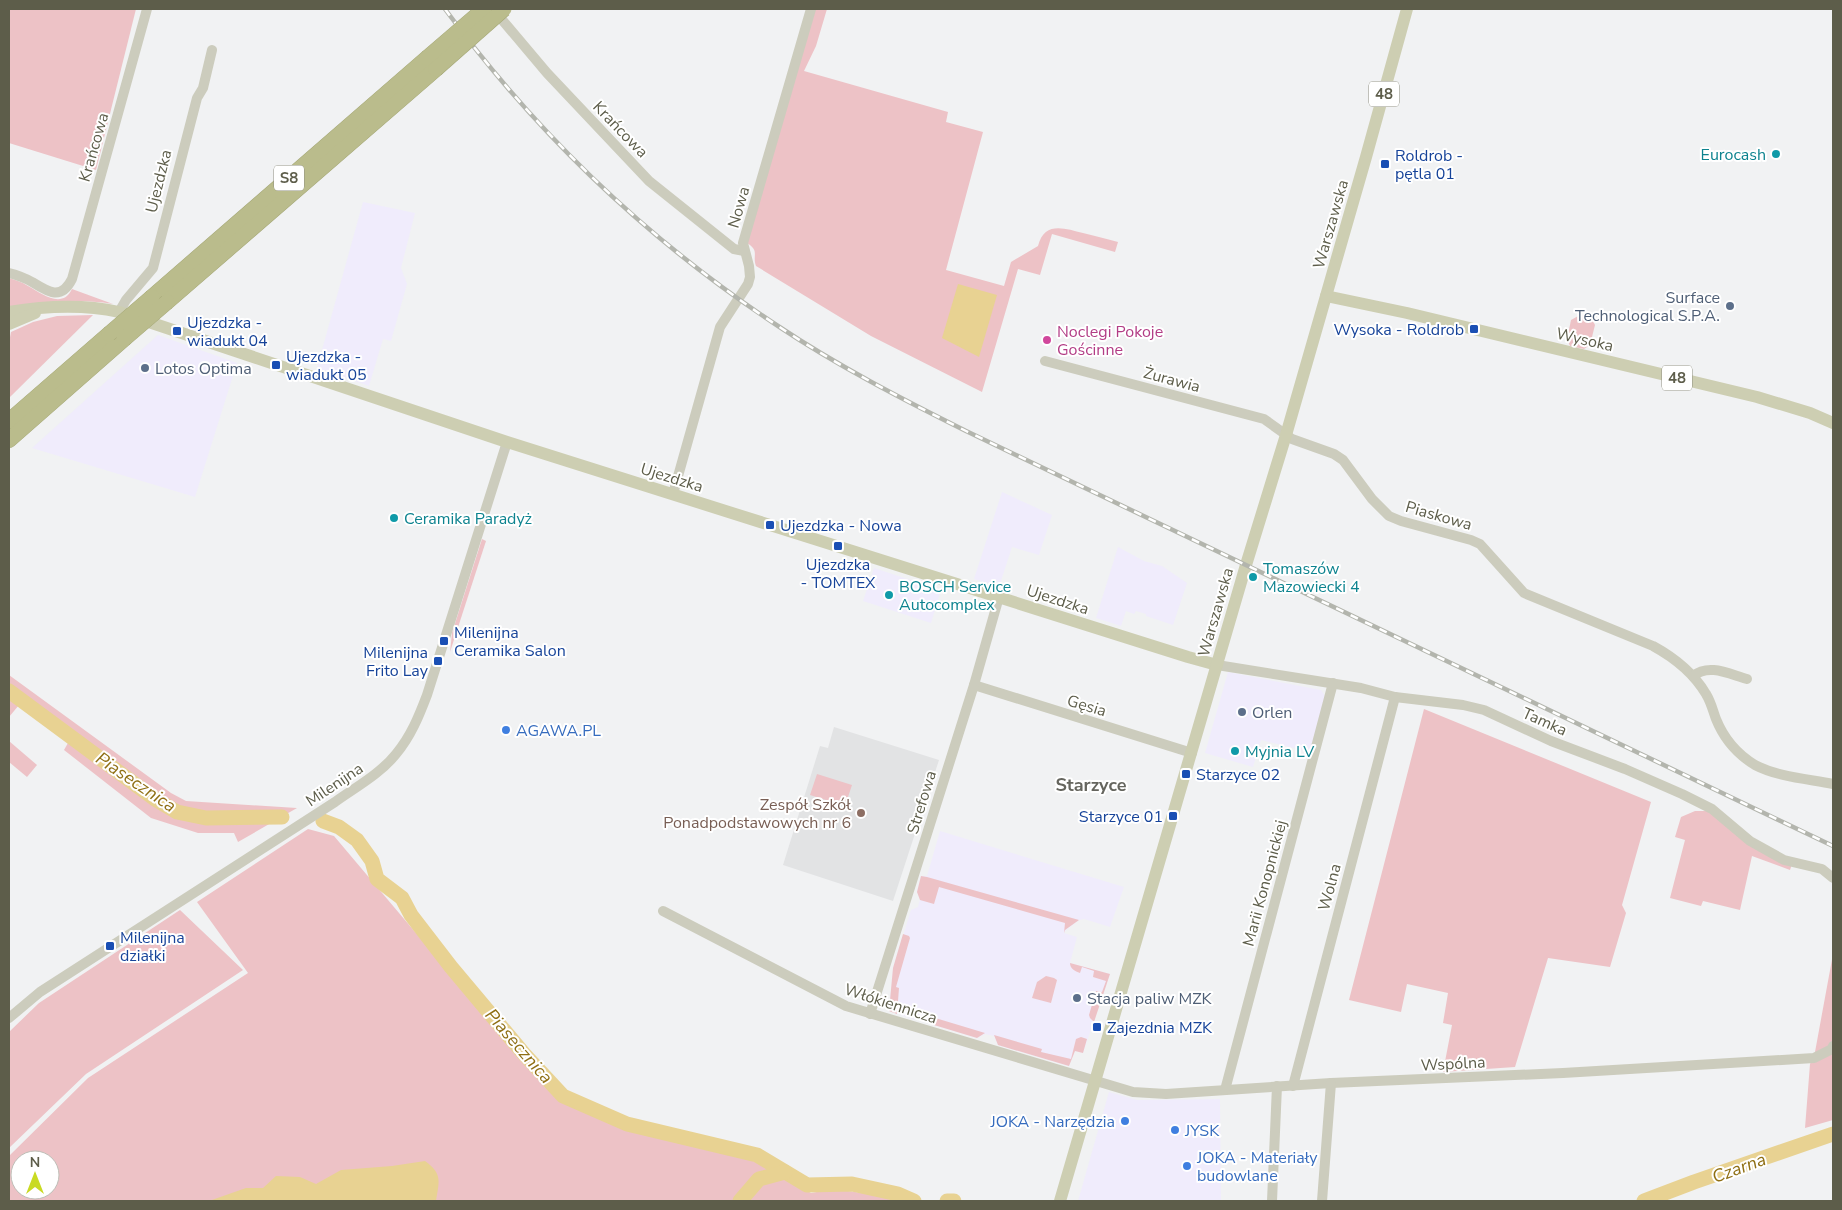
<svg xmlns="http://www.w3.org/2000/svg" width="1842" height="1210" font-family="'Nunito Sans',sans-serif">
	<rect width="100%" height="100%" fill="#f1f2f3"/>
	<!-- commercial -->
	<g fill="#f0ecfc">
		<path d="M363 202 415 213 401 268 407 284 391 341 383 339 369 386 317 368Z"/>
		<path d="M158 335 237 363 195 497 32 448Z"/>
		<path d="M1002 492 1052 515 1039 555 1012 547 999 587 974 579Z"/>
		<path d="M1118 547 1144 561 1162 566 1187 583 1173 625 1146 616V614L1136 611 1134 614 1126 611 1121 626 1096 618Z"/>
		<path d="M874 568 941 590 931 623 863 601Z"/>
		<path d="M1228 672 1321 690 1325 696 1311 752 1261 740 1253 767 1205 753Z"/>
		<path d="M940 831 1124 887 1110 927 1084 919 1079 920 1065 931 1064 933 1077 937 1070 963 1110 974 1083 1053 1075 1051 1069 1066 998 1045 994 1036 985 1034 977 1038 934 1025 932 1019 923 1016 916 1020 889 1011 893 968 911 910 918 907 919 903 920 900 917 892 921 876H927Z"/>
		<path d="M1109 1092 1137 1100 1220 1099 1221 1201H1078Z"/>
	</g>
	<!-- education -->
	<path fill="#e2e3e4" d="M834 727 939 760 893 901 783 865 820 746 828 748Z"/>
	<!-- green -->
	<g fill="#edc2c6" fill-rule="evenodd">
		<path d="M9 9H136L96 170 9 143Z"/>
		<path d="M814 9H827L816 46 804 71 948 112 946 122 983 132 946 270 1004 286 1011 262 1038 246C1044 221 1064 228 1083 233 1095 236 1107 239 1118 242L1115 252 1052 234 1040 275 1018 269 982 392 871 336 756 266C752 255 760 251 747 243Z"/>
		<path d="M9 278C15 280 22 282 28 286 41 293 62 310 72 289L113 304C73 298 48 302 9 309Z"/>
		<path d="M93 315 9 398V343L11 332 33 322 57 316Z"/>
		<path d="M1580 315 1591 317 1595 325 1590 345 1584 349 1570 346 1567 339 1571 320Z"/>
		<path d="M482 539 486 541 450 652 452 633Z"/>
		<path d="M9 675 171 793 186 801 297 808 238 842 234 833H198L151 818 64 750 68 743 19 705 9 717Z"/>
		<path d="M1424 709 1651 802 1622 905 1626 913 1610 967 1548 958 1515 1067 1443 1072 1452 1025 1443 1023 1448 993 1407 984 1401 1012 1349 1000Z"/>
		<path d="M9 741 37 765 27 777 9 762Z"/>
		<path d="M817 774 852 785 845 806 810 795Z"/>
		<path d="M1695 811H1711L1792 864 1790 870 1752 856 1740 910 1703 901 1701 906 1670 898 1685 840 1675 837 1681 817Z"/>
		<path d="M308 829 334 836 513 1048 562 1097 625 1125 736 1153 779 1173 811 1193 834 1189 897 1198 903 1201H9V1156L88 1078 248 973 197 902ZM20 1160H50V1190H20Z"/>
		<path d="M921 876 927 877 1079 920 1065 930 1064 933 1065 923 939 887 934 904 920 900 917 892Z"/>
		<path d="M180 910 243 970 86 1074 9 1148V1032L39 1003Z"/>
		<path d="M903 934 909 936 910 938 896 987 899 988 897 1014 889 1011 893 968Z"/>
		<path d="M1833 954V1120L1805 1128 1810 1064 1815 1052Z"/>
		<path d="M1070 963 1110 974 1094 1022 1090 1018 1089 1015 1096 991 1102 992 1106 981 1093 977 1094 971 1082 967 1080 973C1075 971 1070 969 1070 963Z"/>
		<path d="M1046 976 1054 978 1057 980 1051 1003 1032 998 1037 982Z"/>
		<path d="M932 1017 985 1033 977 1038 934 1025Z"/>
		<path d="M994 1035 1042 1049 1041 1052 1071 1059 1076 1039 1081 1037 1087 1039 1083 1053 1075 1051 1069 1066 998 1045Z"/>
	</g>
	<!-- water -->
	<g fill="#e8d292">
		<path d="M958 284 997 295 979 357 942 338Z"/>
		<path d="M425 1161C443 1174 439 1181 436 1201H209L246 1188H263L276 1176 300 1177 316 1184 341 1170 392 1166Z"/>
	</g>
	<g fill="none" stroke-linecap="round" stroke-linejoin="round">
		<!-- river -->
		<g stroke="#e8d292" stroke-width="15">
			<path d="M9 691 155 799 177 812 206 818 282 817"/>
			<path d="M323 821 339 827 357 840 372 861 377 879 402 898 411 915 451 967 524 1054 563 1096 627 1124 757 1155 807 1185 852 1184 898 1194 914 1201"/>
			<path d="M740 1201 759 1179 785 1172"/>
			<path d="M947 1201H954"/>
			<path d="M1644 1201 1694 1182 1833 1134"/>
		</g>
		<!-- highway casing -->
		<g stroke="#a5a877" stroke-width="16">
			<g id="highway">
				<path d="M152 297 427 58"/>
				<path d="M167 302 436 69"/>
				<path d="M9 421 109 334"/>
				<path d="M9 440 124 339"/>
			</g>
		</g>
		<!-- minor -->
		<g stroke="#ccccbd" stroke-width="10">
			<path d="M493 9 547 73 649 181 734 249 744 251"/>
			<path d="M9 273C17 275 25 278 32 282 48 292 61 301 72 279L147 9"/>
			<path d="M119 312 126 300 153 268 197 98 203 88 212 50"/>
			<path d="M1045 361 1264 419 1292 439 1334 454 1343 460 1372 499 1389 516 1401 521 1471 540 1480 544 1524 593 1653 646C1675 658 1693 672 1706 694 1711 702 1713 711 1716 719 1724 739 1737 754 1755 765 1778 777 1808 779 1833 784"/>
			<path d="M673 494 720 327 748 284 750 277 749 266 743 243 811 9"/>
			<path d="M1217 665 1361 688 1395 697 1463 705 1484 710 1551 741 1625 769 1682 794 1712 809 1750 841 1784 860 1822 869 1833 878"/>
			<path d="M1693 676C1709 663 1729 674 1747 679"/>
			<path d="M974 685 1192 753"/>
			<path d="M663 911 846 1006 1133 1092 1166 1094 1331 1083 1563 1073 1814 1058 1832 1049 1833 1046"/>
			<path d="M870 1014 974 685 999 597"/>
			<path d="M9 1018 40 992 335 802C356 787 380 774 396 754 411 736 419 716 427 695L507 442"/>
			<path d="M1293 1086 1395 697"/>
			<path d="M1225 1090 1333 683"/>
			<path d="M1272 1201 1277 1086"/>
			<path d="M1322 1201 1331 1083"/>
		</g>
		<!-- major -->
		<g stroke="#cdceb2" stroke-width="12">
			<path d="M1326 296 1407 313 1757 397 1810 413 1833 423"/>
			<path d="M9 312C45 306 83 304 119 312L507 442 1188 657 1217 665"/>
			<path d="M9 324 35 313"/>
			<path d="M1060 1201 1246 565 1286 435 1366 157 1407 9"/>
		</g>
		<!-- highway -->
		<use href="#highway" stroke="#babc8c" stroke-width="15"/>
		<!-- rail casing -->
		<g stroke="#b3b5ad" stroke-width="4.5">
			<path id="rail" d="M445 9C536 133 649 241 778 326 838 366 902 399 966 431L1833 846"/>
		</g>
		<!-- rail -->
		<use href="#rail" stroke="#fff" stroke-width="2.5" stroke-dasharray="8" stroke-linecap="butt"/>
		<!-- highway-bridge casing -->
		<g stroke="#a5a877" stroke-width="16" stroke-linecap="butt">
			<g id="highway-bridge">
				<path d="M427 58 484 9"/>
				<path d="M436 69 504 9"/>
				<path d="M109 334 152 297"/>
				<path d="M124 339 167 302"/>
			</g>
		</g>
		<!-- highway-bridge -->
		<use href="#highway-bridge" stroke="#babc8c" stroke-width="15"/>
	</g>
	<!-- markers -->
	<g fill="#0f9aa8" stroke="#fff" stroke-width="2">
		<circle cx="1776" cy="154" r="5"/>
		<circle cx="394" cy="518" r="5"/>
		<circle cx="1253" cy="577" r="5"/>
		<circle cx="889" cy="595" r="5"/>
		<circle cx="1235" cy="751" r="5"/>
	</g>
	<g fill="#1a4fb4" stroke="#fff" stroke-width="2">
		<rect x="1380" y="159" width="10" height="10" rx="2.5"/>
		<rect x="1469" y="324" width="10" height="10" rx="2.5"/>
		<rect x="172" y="326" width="10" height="10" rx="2.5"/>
		<rect x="271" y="360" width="10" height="10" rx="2.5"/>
		<rect x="765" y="520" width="10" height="10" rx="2.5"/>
		<rect x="833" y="541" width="10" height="10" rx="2.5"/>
		<rect x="439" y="636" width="10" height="10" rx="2.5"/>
		<rect x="433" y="656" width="10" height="10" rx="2.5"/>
		<rect x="1181" y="769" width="10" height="10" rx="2.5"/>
		<rect x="1168" y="811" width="10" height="10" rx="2.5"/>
		<rect x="105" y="941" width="10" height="10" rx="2.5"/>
		<rect x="1092" y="1022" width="10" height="10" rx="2.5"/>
	</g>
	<g fill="#5c6f8a" stroke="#fff" stroke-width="2">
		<circle cx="1730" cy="306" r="5"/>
		<circle cx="145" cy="368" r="5"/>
		<circle cx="1242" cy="712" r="5"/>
		<circle cx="1077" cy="998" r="5"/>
	</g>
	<circle fill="#d1479c" stroke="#fff" stroke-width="2" cx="1047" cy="340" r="5"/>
	<g fill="#3f7fe0" stroke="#fff" stroke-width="2">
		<circle cx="506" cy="730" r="5"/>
		<circle cx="1125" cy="1121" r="5"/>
		<circle cx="1175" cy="1130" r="5"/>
		<circle cx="1187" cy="1166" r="5"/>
	</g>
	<circle fill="#8d6e63" stroke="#fff" stroke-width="2" cx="861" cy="813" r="5"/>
	<g text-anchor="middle" stroke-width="4" stroke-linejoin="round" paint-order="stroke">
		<!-- shield labels -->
		<g fill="#fff" stroke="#8e8e80" stroke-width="1">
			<rect x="1369" y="81.5" width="30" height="25" rx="4"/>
			<rect x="274" y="165.5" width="30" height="25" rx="4"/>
			<rect x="1662" y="365.5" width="30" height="25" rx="4"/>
		</g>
		<g font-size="15" font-weight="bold" fill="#5d5d4a">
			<text x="1384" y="99">48</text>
			<text x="289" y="183">S8</text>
			<text x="1677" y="383">48</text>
		</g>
		<!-- street labels -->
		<g font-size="16" fill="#5d5d4a" stroke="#fff">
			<text transform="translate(621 129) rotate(46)" y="6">Krańcowa</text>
			<text transform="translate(93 147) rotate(-74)" y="6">Krańcowa</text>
			<text transform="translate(158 181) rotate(-76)" y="6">Ujezdzka</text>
			<text transform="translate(738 207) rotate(-74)" y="6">Nowa</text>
			<text transform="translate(1330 224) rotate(-74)" y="6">Warszawska</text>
			<text transform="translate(1585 339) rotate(13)" y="6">Wysoka</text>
			<text transform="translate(1172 379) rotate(15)" y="6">Żurawia</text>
			<text transform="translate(672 477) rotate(17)" y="6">Ujezdzka</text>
			<text transform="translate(1439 515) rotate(16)" y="6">Piaskowa</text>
			<text transform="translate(1058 599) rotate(18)" y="6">Ujezdzka</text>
			<text transform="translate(1215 612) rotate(-74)" y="6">Warszawska</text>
			<text transform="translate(1087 705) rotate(17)" y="6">Gęsia</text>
			<text transform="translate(1545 721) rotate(24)" y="6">Tamka</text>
			<text transform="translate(334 784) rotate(-34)" y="6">Milenijna</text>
			<text transform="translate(921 802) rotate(-73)" y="6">Strefowa</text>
			<text transform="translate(1264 883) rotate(-75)" y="6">Marii Konopnickiej</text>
			<text transform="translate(1329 887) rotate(-75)" y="6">Wolna</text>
			<text transform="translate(891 1003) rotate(18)" y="6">Włókiennicza</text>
			<text transform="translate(1453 1063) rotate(-3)" y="6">Wspólna</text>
		</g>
		<!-- culture labels -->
		<g font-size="16" fill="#0d838f" stroke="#fff" text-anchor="start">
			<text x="1766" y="160" text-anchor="end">Eurocash</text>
			<text x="404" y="524">Ceramika Paradyż</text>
			<text x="1263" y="574">Tomaszów<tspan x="1263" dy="18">Mazowiecki 4</tspan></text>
			<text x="899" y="592">BOSCH Service<tspan x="899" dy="18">Autocomplex</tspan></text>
			<text x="1245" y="757">Myjnia LV</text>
		</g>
		<!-- transit labels -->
		<g font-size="16" fill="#164399" stroke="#fff" text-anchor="start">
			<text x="1395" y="161">Roldrob -<tspan x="1395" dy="18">pętla 01</tspan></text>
			<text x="187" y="328">Ujezdzka -<tspan x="187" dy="18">wiadukt 04</tspan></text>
			<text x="1464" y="335" text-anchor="end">Wysoka - Roldrob</text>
			<text x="286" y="362">Ujezdzka -<tspan x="286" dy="18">wiadukt 05</tspan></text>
			<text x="780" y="531">Ujezdzka - Nowa</text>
			<text x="838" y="570" text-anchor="middle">Ujezdzka<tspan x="838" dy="18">- TOMTEX</tspan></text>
			<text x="454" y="638">Milenijna<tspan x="454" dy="18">Ceramika Salon</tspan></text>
			<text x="428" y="658" text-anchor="end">Milenijna<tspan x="428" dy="18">Frito Lay</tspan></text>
			<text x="1196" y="780">Starzyce 02</text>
			<text x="1163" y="822" text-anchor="end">Starzyce 01</text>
			<text x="120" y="943">Milenijna<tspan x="120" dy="18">działki</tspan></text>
			<text x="1107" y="1033">Zajezdnia MZK</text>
		</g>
		<!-- service labels -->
		<g font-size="16" fill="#4e5e75" stroke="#fff" text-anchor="start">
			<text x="1720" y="303" text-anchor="end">Surface<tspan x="1720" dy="18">Technological S.P.A.</tspan></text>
			<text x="155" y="374">Lotos Optima</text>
			<text x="1252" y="718">Orlen</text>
			<text x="1087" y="1004">Stacja paliw MZK</text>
		</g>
		<!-- hotel labels -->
		<g font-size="16" fill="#b23c85" stroke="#fff" text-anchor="start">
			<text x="1057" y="337">Noclegi Pokoje<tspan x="1057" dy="18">Gościnne</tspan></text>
		</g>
		<!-- shop labels -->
		<g font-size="16" fill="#366cbe" stroke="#fff" text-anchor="start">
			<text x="516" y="736">AGAWA.PL</text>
			<text x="1115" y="1127" text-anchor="end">JOKA - Narzędzia</text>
			<text x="1185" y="1136">JYSK</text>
			<text x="1197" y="1163">JOKA - Materiały<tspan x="1197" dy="18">budowlane</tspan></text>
		</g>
		<!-- education labels -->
		<g font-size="16" fill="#785e54" stroke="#fff" text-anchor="end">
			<text x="851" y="810">Zespół Szkół<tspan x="851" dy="18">Ponadpodstawowych nr 6</tspan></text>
		</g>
		<!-- water labels -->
		<g font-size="18" font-style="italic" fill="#8f6f14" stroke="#fff">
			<text transform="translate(136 782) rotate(34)" y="6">Piasecznica</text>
			<text transform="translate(519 1046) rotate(49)" y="6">Piasecznica</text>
			<text transform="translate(1739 1168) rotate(-20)" y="6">Czarna</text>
		</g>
		<!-- neighbourhood labels -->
		<g font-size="18" font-weight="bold" fill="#65655e" stroke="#fff">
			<text x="1091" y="791">Starzyce</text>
		</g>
	</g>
	<!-- border -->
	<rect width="1842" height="1210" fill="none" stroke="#5d5d4a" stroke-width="20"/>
	<!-- north arrow -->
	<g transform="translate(35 1175)"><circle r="24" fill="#ffffff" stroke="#bebeb7"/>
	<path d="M0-4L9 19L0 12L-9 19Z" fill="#c9da23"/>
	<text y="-8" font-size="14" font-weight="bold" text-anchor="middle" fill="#5d5d4a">N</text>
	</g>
</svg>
